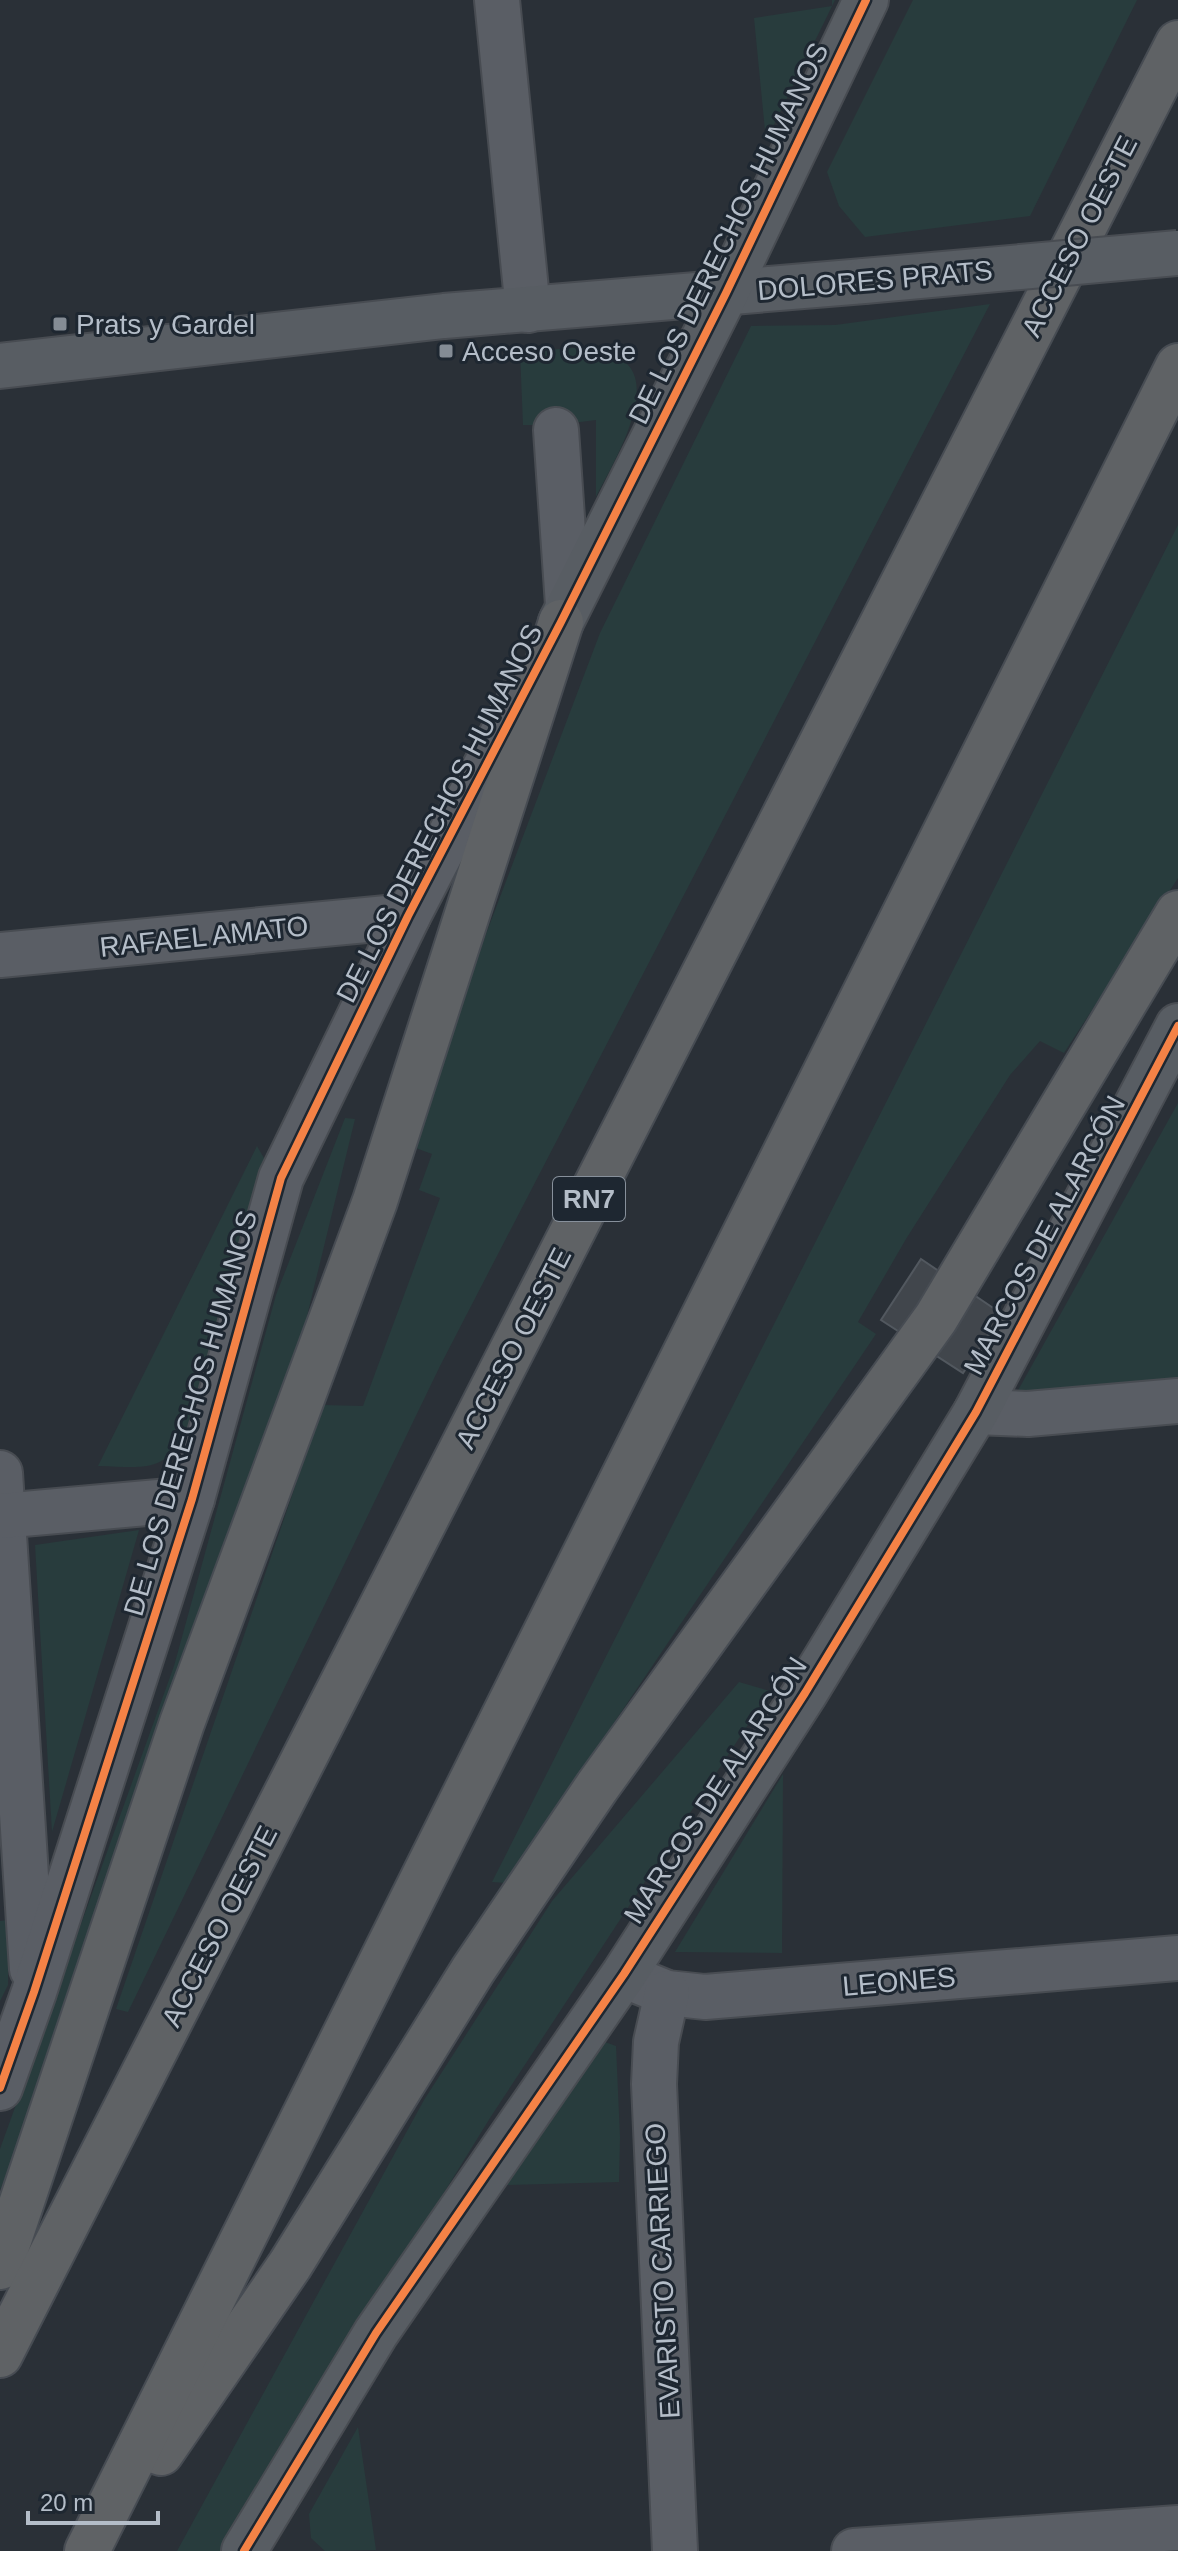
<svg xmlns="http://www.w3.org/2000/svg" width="1178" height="2551" font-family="Helvetica,sans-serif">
	<rect width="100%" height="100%" fill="#2a3037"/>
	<!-- green -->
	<g fill="#283c3d">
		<path d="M832 0H835L766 141 754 18 832 6Z"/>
		<path d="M913 0H1137L1030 216 865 237 839 206 827 172Z"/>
		<path d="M990 304 440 1366 128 2012 116 2009 323 1405 363 1406 440 1198 419 1190 432 1154 413 1147 486 934 600 633 751 326 835 325Z"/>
		<path d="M586 347C599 351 617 354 627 364 657 393 610 469 596 497V420L556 425H523L520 352Z"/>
		<path d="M1178 525V878L1064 1053 1040 1041 1010 1075 906 1239 858 1322 876 1334 506 1883 492 1882Z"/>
		<path d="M1178 1103V1386L1016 1394Z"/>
		<path d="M345 1118 355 1119 290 1386 31 2119 0 2190V2149L174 1666 276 1295Z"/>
		<path d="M257 1146 272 1172 189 1435C160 1474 142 1467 98 1466Z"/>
		<path d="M139 1530 52 1832 35 1545Z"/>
		<path d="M739 1682 770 1691 490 2118 223 2551H177L424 2100 552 1901Z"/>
		<path d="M783 1774 782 1953 675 1952Z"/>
		<path d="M8 1920V1985L0 2001V1921Z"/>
		<path d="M605 2042 616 2046 620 2137 619 2182 507 2185Z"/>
		<path d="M358 2427 376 2550 325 2551 311 2538 309 2514Z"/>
	</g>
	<!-- building -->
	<path fill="#41464c" stroke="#52585f" stroke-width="2" d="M921 1259 1002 1314 963 1373 881 1320Z"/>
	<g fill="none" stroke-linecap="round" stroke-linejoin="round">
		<!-- street casing -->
		<g stroke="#484c52" stroke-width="48">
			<g id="street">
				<path d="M497 0 528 310"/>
				<path d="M556 430 568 605"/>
				<path d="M0 955 408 916"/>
				<path d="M976 1412 1028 1414 1178 1401"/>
				<path d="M0 1473 32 1969"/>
				<path d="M0 1516 192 1499"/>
				<path d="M640 1982 667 1993 705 1997 1178 1958"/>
				<path d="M667 1993 656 2042 654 2084 675 2551"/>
				<path d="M0 2088 34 1992 192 1499 281 1178 408 916 528 684"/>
				<path d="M854 2551 1178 2528"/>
			</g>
		</g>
		<!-- secondary casing -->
		<g stroke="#484c52" stroke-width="48">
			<g id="secondary">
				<path d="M0 366 444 316 864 281"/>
				<path d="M561 622 726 293 866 0"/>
				<path d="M244 2551 376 2333 624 1974 805 1693 976 1412 1178 1026"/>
			</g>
		</g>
		<!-- highway casing -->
		<g stroke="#474c53" stroke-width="48">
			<g id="highway">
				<path d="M0 2267 182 1723 375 1201 561 622"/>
				<path d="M0 2355 1178 43"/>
				<path d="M161 2453 290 2265 473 1970 597 1787 936 1318 1178 913"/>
				<path d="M87 2551 1178 366"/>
			</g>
		</g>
		<!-- street -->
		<use href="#street" stroke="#5a5e65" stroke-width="44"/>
		<!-- secondary -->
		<use href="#secondary" stroke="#585d63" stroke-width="44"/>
		<!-- highway -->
		<use href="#highway" stroke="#5f6265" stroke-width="44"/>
		<!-- secondary-bridge casing -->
		<g stroke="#484c52" stroke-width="48" stroke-linecap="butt">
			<path id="secondary-bridge" d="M864 281 1178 253"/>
		</g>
		<!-- secondary-bridge -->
		<use href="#secondary-bridge" stroke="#585d63" stroke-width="44"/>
		<!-- cycleway casing -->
		<g stroke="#1e2731" stroke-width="13">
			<g id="cycleway">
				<path d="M0 2088 34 1992 192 1499 281 1178 408 916 561 622 726 293 866 0"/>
				<path d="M244 2551 376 2333 624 1974 805 1693 976 1412 1178 1026"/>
			</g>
		</g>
		<!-- cycleway -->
		<use href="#cycleway" stroke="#f48246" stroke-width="8"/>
	</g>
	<!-- markers -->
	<g fill="#848c95" stroke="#1e2731" stroke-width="3">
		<rect x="52" y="316" width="16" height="16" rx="4"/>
		<rect x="438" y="343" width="16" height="16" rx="4"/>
	</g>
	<g text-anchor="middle" stroke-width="6" stroke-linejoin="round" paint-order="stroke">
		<!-- shield labels -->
		<rect fill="#1e2731" stroke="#87909b" stroke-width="2" x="553" y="1177" width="72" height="44" rx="6"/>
		<g font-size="26" font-weight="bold" fill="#b4bdc8">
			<text x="589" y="1208">RN7</text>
		</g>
		<!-- street labels -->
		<g font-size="28" fill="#b4bdc8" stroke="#1e2731">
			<text transform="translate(728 233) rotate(-64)" y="10">DE LOS DERECHOS HUMANOS</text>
			<text transform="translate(1079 236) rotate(-63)" y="10">ACCESO OESTE</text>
			<text transform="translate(875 280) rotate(-5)" y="10">DOLORES PRATS</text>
			<text transform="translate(439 813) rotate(-63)" y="10">DE LOS DERECHOS HUMANOS</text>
			<text transform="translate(204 936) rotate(-6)" y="10">RAFAEL AMATO</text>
			<text transform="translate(1044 1235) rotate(-62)" y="10">MARCOS DE ALARCÓN</text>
			<text transform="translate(513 1348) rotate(-63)" y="10">ACCESO OESTE</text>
			<text transform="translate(190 1413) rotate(-74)" y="10">DE LOS DERECHOS HUMANOS</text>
			<text transform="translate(715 1790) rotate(-57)" y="10">MARCOS DE ALARCÓN</text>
			<text transform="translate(219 1926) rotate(-63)" y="10">ACCESO OESTE</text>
			<text transform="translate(899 1981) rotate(-5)" y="10">LEONES</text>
			<text transform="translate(662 2271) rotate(-93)" y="10">EVARISTO CARRIEGO</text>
		</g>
		<!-- poi labels -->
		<g font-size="28" fill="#b4bdc8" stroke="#1e2731" text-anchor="start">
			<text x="76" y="334">Prats y Gardel</text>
			<text x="462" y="361">Acceso Oeste</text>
		</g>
	</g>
	<!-- scale -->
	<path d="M28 2511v12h130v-12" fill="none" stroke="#b4bdc8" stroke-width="4"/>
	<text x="40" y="2511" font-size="24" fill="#b4bdc8" stroke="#1e2731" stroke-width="6" paint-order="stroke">20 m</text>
</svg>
